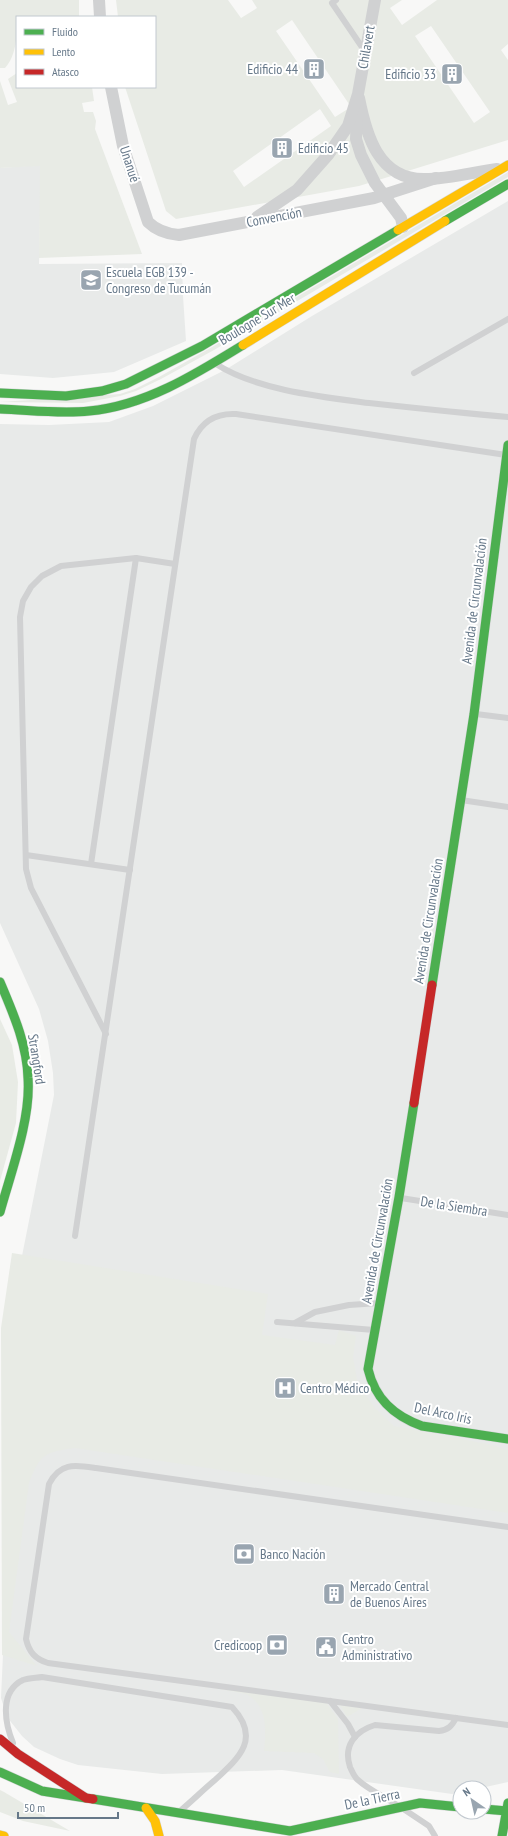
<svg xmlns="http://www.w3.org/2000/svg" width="508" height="1836" font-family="'PT Sans Narrow',sans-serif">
	<rect width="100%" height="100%" fill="#f8f8f7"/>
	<!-- built -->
	<g fill="#e8eae9">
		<path d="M41 165 39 264 182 263 183 296 186 341 114 372 53 378 0 374V168Z"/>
		<path d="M508 201V1782L481 1788H460V1792L452 1794 282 1770 162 1774 78 1765 60 1759 34 1747 22 1736 7 1717 1 1698 21 1261 54 1095 53 1073 48 1041 39 1009 0 923V424L49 425 109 422 153 406 225 370 312 316Z"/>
	</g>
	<!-- grass -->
	<g fill="#e8ebe5" fill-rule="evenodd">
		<path d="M0 0H79V17H17C17 34 17 55 5 68H0Z"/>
		<path d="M116 0H228L241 18 257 8 252 0H402L390 8 402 25 437 0H508V44L501 50 508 60V140L359 186 176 219 166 211 125 87H155V17H118ZM292 20 351 107 335 117 276 31ZM431 26 490 112 474 123 415 36ZM320 109 331 126 244 187 233 171Z"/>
		<path d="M17 73V87H92L94 101 82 103 84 112H93L96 121 95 129 142 254 39 258 40 166 0 168V81L8 105 17 102 8 79Z"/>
		<path d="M508 172V177L214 350 161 379 136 391 120 396 83 403 0 402 120 394 135 389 159 377 212 347Z"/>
		<path d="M0 1019 12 1045 18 1082 16 1123 0 1181Z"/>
		<path d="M12 1253 268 1294 262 1335 335 1345 339 1330 356 1336 353 1357 358 1385 375 1408 394 1426 492 1445 508 1450V1513L75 1448C45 1452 40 1454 29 1483L9 1632 37 1666 2 1655 1 1328Z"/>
		<path d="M178 1681 325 1701 338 1719 339 1774 330 1772 323 1759 314 1753 264 1751C266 1731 268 1705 246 1694Z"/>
		<path d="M340 1705 362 1708 347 1717Z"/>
		<path d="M0 1790 4 1792 70 1831 23 1821 0 1812Z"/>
	</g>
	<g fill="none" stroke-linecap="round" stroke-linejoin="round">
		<!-- fast casing -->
		<g stroke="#d3d5d6" stroke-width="10">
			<g id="fast">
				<path d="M445 221 508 184"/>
				<path d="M0 393 66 396 102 391 126 384 202 346 398 230"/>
				<path d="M0 409C30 410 59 414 89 411 145 406 196 374 243 345"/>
				<path d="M0 982C13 1013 27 1044 28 1078 31 1119 11 1172 0 1212"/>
				<path d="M432 985 474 714 508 445"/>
				<path d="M414 1103 399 1197 368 1369C375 1399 394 1416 422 1426L508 1439"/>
				<path d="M0 1772 42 1791 86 1798"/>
				<path d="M93 1799 290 1831 420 1803 460 1807"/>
				<path d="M484 1809 507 1811"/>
				<path d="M502 1836 508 1803"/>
			</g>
		</g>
		<!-- slow casing -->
		<g stroke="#d3d5d6" stroke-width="10">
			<g id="slow">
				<path d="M398 230 508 165"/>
				<path d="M243 345 445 221"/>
				<path d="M146 1808 155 1821 159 1836"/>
				<path d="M0 1835 4 1836"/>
			</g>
		</g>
		<!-- jam casing -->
		<g stroke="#d3d5d6" stroke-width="10">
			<g id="jam">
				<path d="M414 1103 432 985"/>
				<path d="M0 1739 18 1754 86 1798 93 1799"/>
			</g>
		</g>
		<!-- lane -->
		<g stroke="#d0d1d2" stroke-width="6">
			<path d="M336 0 332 3 364 50"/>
			<path d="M216 364C256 390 322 397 369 403 415 408 461 413 508 417"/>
			<path d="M414 373 508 319"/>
			<path d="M476 714 508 718"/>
			<path d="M461 800 508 807"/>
			<path d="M26 855 130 870"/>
			<path d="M91 864 136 558"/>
			<path d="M106 1034 31 888 26 869 20 617 23 601 31 587 42 576 61 566 136 558 175 564"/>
			<path d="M401 1198 508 1215"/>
			<path d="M75 1236 194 439C202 421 216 413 236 414L506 455"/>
			<path d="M277 1322 374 1330"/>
			<path d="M295 1323 315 1312 349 1305 379 1303"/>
			<path d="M508 1527 96 1468C75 1465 60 1462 49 1484L26 1639C29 1652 35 1659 48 1663L508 1725"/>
			<path d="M330 1701 348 1724 355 1737"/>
			<path d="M13 1743C4 1721 0 1691 23 1680 29 1678 36 1678 42 1677L232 1707C261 1738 240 1757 215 1780 203 1790 192 1801 180 1811"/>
			<path d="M397 1805C385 1797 369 1790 358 1780 354 1777 352 1771 350 1767 343 1746 355 1731 375 1725L439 1731C448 1730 452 1726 456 1718"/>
			<path d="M405 1810 429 1826 435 1836"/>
		</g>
		<!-- street -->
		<g stroke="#d0d1d2" stroke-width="12">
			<path d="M99 0 100 17"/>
			<path d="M111 87 123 146 148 222C156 230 167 234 179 235L374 198 436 178"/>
			<path d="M359 98C366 134 378 180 425 179 449 179 473 172 497 169"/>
			<path d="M357 114 356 139 361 155 375 183 401 218 403 227"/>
			<path d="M257 217 297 190 328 155 348 126 358 94 375 0"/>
		</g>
		<!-- fast -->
		<use href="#fast" stroke="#4caf50" stroke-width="9"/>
		<!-- slow -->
		<use href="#slow" stroke="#ffc107" stroke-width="9"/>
		<!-- jam -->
		<use href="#jam" stroke="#c62828" stroke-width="9"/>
	</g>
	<!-- icons -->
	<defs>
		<g id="building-square" transform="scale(1.15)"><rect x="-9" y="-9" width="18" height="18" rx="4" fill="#99a5b0" stroke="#fff"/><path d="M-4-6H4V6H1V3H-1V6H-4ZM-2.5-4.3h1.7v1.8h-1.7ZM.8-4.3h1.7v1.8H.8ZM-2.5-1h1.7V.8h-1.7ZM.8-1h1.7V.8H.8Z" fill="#fff"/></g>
		<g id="school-square" transform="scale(1.15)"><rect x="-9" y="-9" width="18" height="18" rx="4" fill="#99a5b0" stroke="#fff"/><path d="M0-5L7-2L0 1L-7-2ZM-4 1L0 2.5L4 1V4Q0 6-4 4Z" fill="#fff"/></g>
		<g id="hospital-square" transform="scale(1.15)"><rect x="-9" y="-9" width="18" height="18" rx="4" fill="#99a5b0" stroke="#fff"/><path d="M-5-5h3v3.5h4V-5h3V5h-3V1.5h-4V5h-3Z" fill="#fff"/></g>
		<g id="bank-square" transform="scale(1.15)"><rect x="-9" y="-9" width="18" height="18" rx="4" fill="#99a5b0" stroke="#fff"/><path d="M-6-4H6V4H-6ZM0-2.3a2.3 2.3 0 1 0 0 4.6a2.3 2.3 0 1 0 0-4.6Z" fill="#fff"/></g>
		<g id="civic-square" transform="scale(1.15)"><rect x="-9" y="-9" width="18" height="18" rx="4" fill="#99a5b0" stroke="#fff"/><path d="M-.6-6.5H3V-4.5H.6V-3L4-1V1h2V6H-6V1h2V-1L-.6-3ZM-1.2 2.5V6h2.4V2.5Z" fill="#fff"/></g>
	</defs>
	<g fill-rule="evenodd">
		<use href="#building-square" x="314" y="69"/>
		<use href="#building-square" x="452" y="74"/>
		<use href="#building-square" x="282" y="148"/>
		<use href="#school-square" x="91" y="280"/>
		<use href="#hospital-square" x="285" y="1388"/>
		<use href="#bank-square" x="244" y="1554"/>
		<use href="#building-square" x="334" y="1594"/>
		<use href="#bank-square" x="277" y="1645"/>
		<use href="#civic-square" x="326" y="1647"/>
	</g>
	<g text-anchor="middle" stroke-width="4" stroke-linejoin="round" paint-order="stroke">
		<!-- street labels -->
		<g font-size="14" fill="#667889" stroke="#fff">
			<text transform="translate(366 47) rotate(-80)" y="5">Chilavert</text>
			<text transform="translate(130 164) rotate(72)" y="5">Unanué</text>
			<text transform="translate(274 217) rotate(-11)" y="5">Convención</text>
			<text transform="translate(257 319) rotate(-31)" y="5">Boulogne Sur Mer</text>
			<text transform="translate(474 601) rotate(-83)" y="5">Avenida de Circunvalación</text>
			<text transform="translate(428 921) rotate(-81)" y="5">Avenida de Circunvalación</text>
			<text transform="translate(37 1059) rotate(81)" y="5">Strangford</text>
			<text transform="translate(454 1206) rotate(9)" y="5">De la Siembra</text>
			<text transform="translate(377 1241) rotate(-80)" y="5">Avenida de Circunvalación</text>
			<text transform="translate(443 1413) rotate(12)" y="5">Del Arco Iris</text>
			<text transform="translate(372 1799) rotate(-12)" y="5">De la Tierra</text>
		</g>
		<!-- poi labels -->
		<g font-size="14" fill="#667889" stroke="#fff" text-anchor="start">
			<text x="298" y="74" text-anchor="end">Edificio 44</text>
			<text x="436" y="79" text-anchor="end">Edificio 33</text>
			<text x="298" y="153">Edificio 45</text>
			<text x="106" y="277">Escuela EGB 139 -<tspan x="106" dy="16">Congreso de Tucumán</tspan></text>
			<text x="300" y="1393">Centro Médico</text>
			<text x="260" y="1559">Banco Nación</text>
			<text x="350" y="1591">Mercado Central<tspan x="350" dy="16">de Buenos Aires</tspan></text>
			<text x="342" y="1644">Centro<tspan x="342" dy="16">Administrativo</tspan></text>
			<text x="262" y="1650" text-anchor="end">Credicoop</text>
		</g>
	</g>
	<!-- legend -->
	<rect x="16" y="16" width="140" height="72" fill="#ffffff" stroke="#c2c9d0"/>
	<rect x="24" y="29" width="20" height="6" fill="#4caf50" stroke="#c2c9d0"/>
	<text x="52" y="36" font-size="12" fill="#667889">Fluido</text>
	<rect x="24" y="49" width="20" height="6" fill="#ffc107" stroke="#c2c9d0"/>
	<text x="52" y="56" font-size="12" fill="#667889">Lento</text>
	<rect x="24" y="69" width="20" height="6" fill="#c62828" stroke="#c2c9d0"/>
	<text x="52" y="76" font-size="12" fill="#667889">Atasco</text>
	<!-- north arrow -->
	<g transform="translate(472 1800) rotate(326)"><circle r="19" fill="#ffffff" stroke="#c2c9d0"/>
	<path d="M0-3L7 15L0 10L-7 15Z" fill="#99a5b0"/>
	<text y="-6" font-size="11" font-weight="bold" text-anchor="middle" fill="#667889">N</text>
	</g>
	<!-- scale -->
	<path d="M18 1812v6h100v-6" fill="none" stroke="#667889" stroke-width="2"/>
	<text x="24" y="1812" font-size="12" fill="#667889" stroke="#ffffff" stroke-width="3" paint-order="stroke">50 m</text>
</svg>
